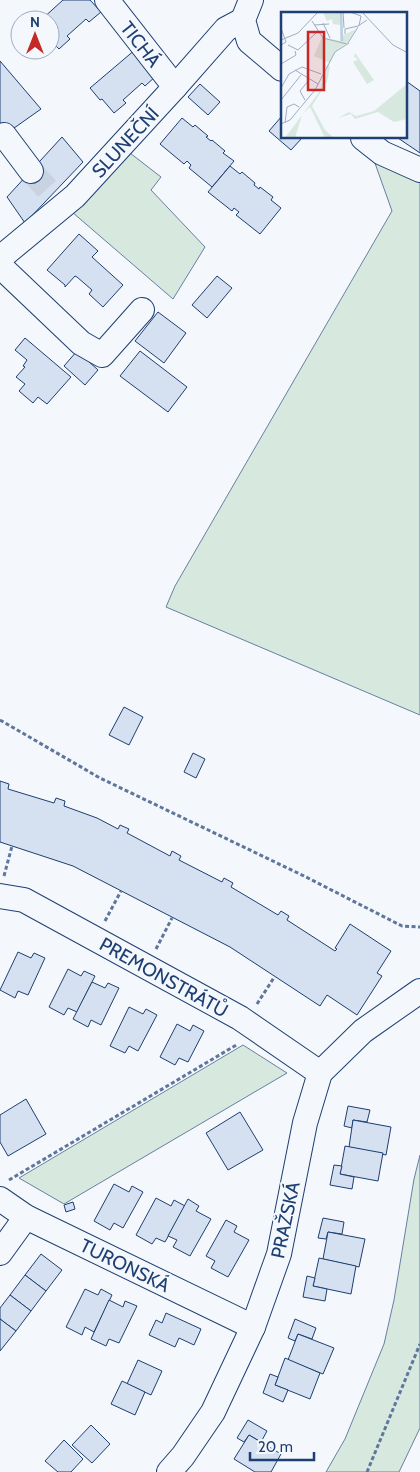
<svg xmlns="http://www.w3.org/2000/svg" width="420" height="1472" font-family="Cabin,sans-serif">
	<rect width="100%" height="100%" fill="#f4f7fb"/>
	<!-- green -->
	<g fill="#d7e8df" stroke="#687fa3">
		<path d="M366 138 420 162V715L166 607 175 586 392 211Z"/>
		<path d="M130 153 161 177 151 190 205 247 173 299 72 212Z"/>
		<path d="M243 1045 287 1073 64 1204 19 1178Z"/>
		<path d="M420 1155V1428L399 1472H326L345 1439 384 1344 394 1300 414 1179Z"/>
	</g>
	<!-- building -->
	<g fill="#d5e0f0" stroke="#1d3f73">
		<path d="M63 0H90L101 12 89 22 86 19 67 36 70 39 59 49 50 40V20H41Z"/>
		<path d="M136 49 156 76 145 86 142 83 123 100 126 103 114 113 102 99 100 100 90 88Z"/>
		<path d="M0 61 41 109 0 138Z"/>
		<path d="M406 81 420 91V153L398 138H406Z"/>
		<path d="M200 84 220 102 208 115 188 97Z"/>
		<path d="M282 116V138H302L291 150 269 131Z"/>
		<path d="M182 118 193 127 195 125 208 136 206 137 211 141 212 140 225 151 223 153 234 161 212 187 189 168 191 165 187 161 184 164 160 144Z"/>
		<path d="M62 137 83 162 25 223 7 197Z"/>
		<path d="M230 166 240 174 242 172 255 183 254 185 259 189 260 187 273 197 271 200 281 208 260 234 236 215 239 212 234 208 232 211 208 192Z"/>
		<path d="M79 234 98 251 92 257 123 285 103 307 89 294 92 290 77 277 75 276 65 287V285L47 270Z"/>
		<path d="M217 276 232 288 207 318 192 305Z"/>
		<path d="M158 312 186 333 164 363 135 341Z"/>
		<path d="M25 338 71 377 47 404 38 397 33 403 19 391 25 384 16 377 25 367 23 366 27 360 15 350Z"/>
		<path d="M77 351 98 370 85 385 64 366Z"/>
		<path d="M140 351 187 387 168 412 120 376Z"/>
		<path d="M124 707 143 717 129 745 109 735Z"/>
		<path d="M193 753 205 759 196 778 184 772Z"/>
		<path d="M0 781 9 784 8 789 54 803 56 798 65 801 64 806 97 818 118 829 120 825 129 829 127 833 170 856 172 851 181 856 179 860 222 882 224 878 233 883 231 887 278 915 281 911 289 916 287 920 335 951 337 949 335 948 350 924 391 951 377 973 382 976 357 1015 327 995 320 1006 230 947 73 866 0 842Z"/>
		<path d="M18 952 31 958 34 953 45 958 28 995 18 991 15 998 0 990Z"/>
		<path d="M68 969 81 976 84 971 95 976 77 1012 68 1008 64 1015 49 1007Z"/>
		<path d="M92 982 105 988 108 983 119 988 101 1025 91 1020 88 1027 73 1019Z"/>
		<path d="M129 1007 143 1014 146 1009 157 1015 138 1051 129 1046 125 1053 110 1046Z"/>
		<path d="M177 1024 190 1031 193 1025 204 1031 188 1062 179 1058 175 1065 160 1057Z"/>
		<path d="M26 1099 46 1134 8 1156 0 1142V1115Z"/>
		<path d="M348 1106 370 1110 367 1122 353 1120 352 1128 344 1126Z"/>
		<path d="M240 1112 263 1150 228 1170 206 1133Z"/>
		<path d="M353 1120 391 1127 386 1155 349 1147Z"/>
		<path d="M345 1146 383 1153 378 1181 340 1174Z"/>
		<path d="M334 1165 342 1166 340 1174 354 1177 352 1189 330 1185Z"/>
		<path d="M114 1184 129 1192 132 1186 143 1192 123 1228 114 1223 110 1230 94 1221Z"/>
		<path d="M156 1198 171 1206 174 1200 185 1206 165 1242 156 1238 152 1244 136 1235Z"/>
		<path d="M188 1199 199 1206 196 1211 211 1219 190 1256 173 1247 177 1240 168 1236Z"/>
		<path d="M73 1202 75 1209 66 1212 64 1205Z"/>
		<path d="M323 1218 344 1222 342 1234 328 1232 326 1239 318 1238Z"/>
		<path d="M226 1220 237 1226 234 1232 249 1240 228 1277 211 1268 215 1261 206 1256Z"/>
		<path d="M328 1232 365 1239 359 1267 323 1259Z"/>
		<path d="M41 1254 62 1270 46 1291 25 1275Z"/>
		<path d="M319 1258 356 1266 351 1294 313 1286Z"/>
		<path d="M25 1275 46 1291 31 1311 10 1295Z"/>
		<path d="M307 1276 315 1278 313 1286 327 1289 325 1301 303 1297Z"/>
		<path d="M85 1289 98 1295 101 1289 112 1295 94 1332 85 1327 82 1335 66 1327Z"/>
		<path d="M10 1295 31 1311 16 1331 0 1319V1308Z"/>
		<path d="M109 1300 123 1307 125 1301 137 1306 119 1343 109 1339 106 1346 91 1339Z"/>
		<path d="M166 1313 201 1329 194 1345 179 1338 175 1347 149 1335 156 1320 162 1323Z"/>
		<path d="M0 1319 16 1331 0 1351Z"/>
		<path d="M295 1319 316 1328 312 1339 298 1334 295 1341 288 1338Z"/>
		<path d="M298 1334 334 1348 323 1374 288 1360Z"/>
		<path d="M285 1358 320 1373 310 1399 275 1385Z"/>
		<path d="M138 1360 162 1371 151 1395 127 1384Z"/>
		<path d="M270 1374 278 1377 275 1385 288 1390 283 1402 263 1393Z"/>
		<path d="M122 1381 145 1392 135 1415 111 1404Z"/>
		<path d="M248 1420 267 1431 261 1442 249 1435 244 1442 237 1438Z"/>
		<path d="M91 1425 110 1444 92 1463 72 1445Z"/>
		<path d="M249 1435 281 1454 271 1472H255L234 1459Z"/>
		<path d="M64 1440 83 1459 71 1472H58L45 1461Z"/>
	</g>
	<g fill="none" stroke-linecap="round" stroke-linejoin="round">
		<!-- minor-tunnel -->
		<path stroke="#c9d2e0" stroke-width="24" stroke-dasharray="24 12" stroke-linecap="butt" d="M31 171 52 194"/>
		<!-- minor casing -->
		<g stroke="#1d3f73" stroke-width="26">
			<g id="minor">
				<path d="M107 0 175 87"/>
				<path d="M251 0 243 20 249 41 282 69"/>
				<path d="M4 135 31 171"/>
				<path d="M363 138 382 153 420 170"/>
				<path d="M0 258 75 196 175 87 226 29 243 20"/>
				<path d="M0 266 81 343 102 355 142 310"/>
				<path d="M0 896 24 900 240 1018 320 1073"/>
				<path d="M0 1199 26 1217 253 1327"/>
				<path d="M0 1253 26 1217"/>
				<path d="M169 1472 183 1456 213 1412 253 1327 279 1254 305 1123 320 1073 363 1031 420 991"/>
			</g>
		</g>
		<!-- path -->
		<g stroke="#5e769c" stroke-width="3" stroke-dasharray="4 2.5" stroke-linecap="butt">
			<path d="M0 720 100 778 304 876 402 926 420 927"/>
			<path d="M4 876 12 846"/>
			<path d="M105 921 121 891"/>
			<path d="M156 949 172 918"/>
			<path d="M257 1004 275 976"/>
			<path d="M9 1180 238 1044"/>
			<path d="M367 1472 420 1344"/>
		</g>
		<!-- minor -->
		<use href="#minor" stroke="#f4f7fb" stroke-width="24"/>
	</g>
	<g text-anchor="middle" stroke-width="4" stroke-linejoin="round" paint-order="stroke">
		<!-- street labels -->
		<g font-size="19" fill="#1d3f73" stroke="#f4f7fb">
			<text transform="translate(141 44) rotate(52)" y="7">TICHÁ</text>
			<text transform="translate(125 142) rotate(-47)" y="7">SLUNEČNÍ</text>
			<text transform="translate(164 977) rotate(29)" y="7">PREMONSTRÁTŮ</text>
			<text transform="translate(285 1220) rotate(-78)" y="7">PRAŽSKÁ</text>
			<text transform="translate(125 1265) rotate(26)" y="7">TURONSKÁ</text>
		</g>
	</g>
	<!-- overview -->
	<g transform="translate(281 12)">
		<rect width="126" height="126" fill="#f4f7fb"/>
		<path d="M42 0H60L61 24 75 17 67 30 54 40 49 51 33 44 41 25 59 29V13L52 12 51 7 46 9ZM74 41 93 68 86 72 72 50 77 47 73 45ZM46 53 49 54 46 70 31 94 44 118 53 126H44L29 95 21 103 14 126H4L39 79ZM126 72V107L113 110 97 100 74 107 70 102 57 106 68 100 75 104 93 99Z" fill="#d7e8df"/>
		<path fill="none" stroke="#bed0e5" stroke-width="2.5" d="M60 0 61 29"/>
		<path fill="none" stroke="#9eadc5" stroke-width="1" d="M62 0 63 16M69 0 80 4 78 14M81 0 112 33 127 41M31 9 42 26 66 32M42 11 49 26M33 13 48 12M0 16 5 30 0 33M64 22V17L77 14 86 8M0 28 17 21 37 0M67 31 77 15M7 33 17 38 36 20M0 52 15 43 14 39M14 58 37 72M0 76 8 62 21 55 40 62M0 88 20 63M24 88 19 79 28 68M4 111 6 95 13 92 18 95M0 112 9 108 34 78 54 40 68 31"/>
		<path fill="#c62828" fill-opacity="0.15" stroke="#c62828" stroke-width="2.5" d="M27 20H43V78H27Z"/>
		<rect width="126" height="126" fill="none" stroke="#1d3f73" stroke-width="2.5"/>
	</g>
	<!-- north arrow -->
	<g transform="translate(35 35)"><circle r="24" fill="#f4f7fb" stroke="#9eadc5"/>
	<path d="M0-4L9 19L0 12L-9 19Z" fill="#c62828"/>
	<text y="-8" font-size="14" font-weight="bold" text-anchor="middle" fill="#1d3f73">N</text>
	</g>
	<!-- scale -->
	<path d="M250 1452v8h64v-8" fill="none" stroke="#1d3f73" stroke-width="2.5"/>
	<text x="258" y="1452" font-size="15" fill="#1d3f73" stroke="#f4f7fb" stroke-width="4" paint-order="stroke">20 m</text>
</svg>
